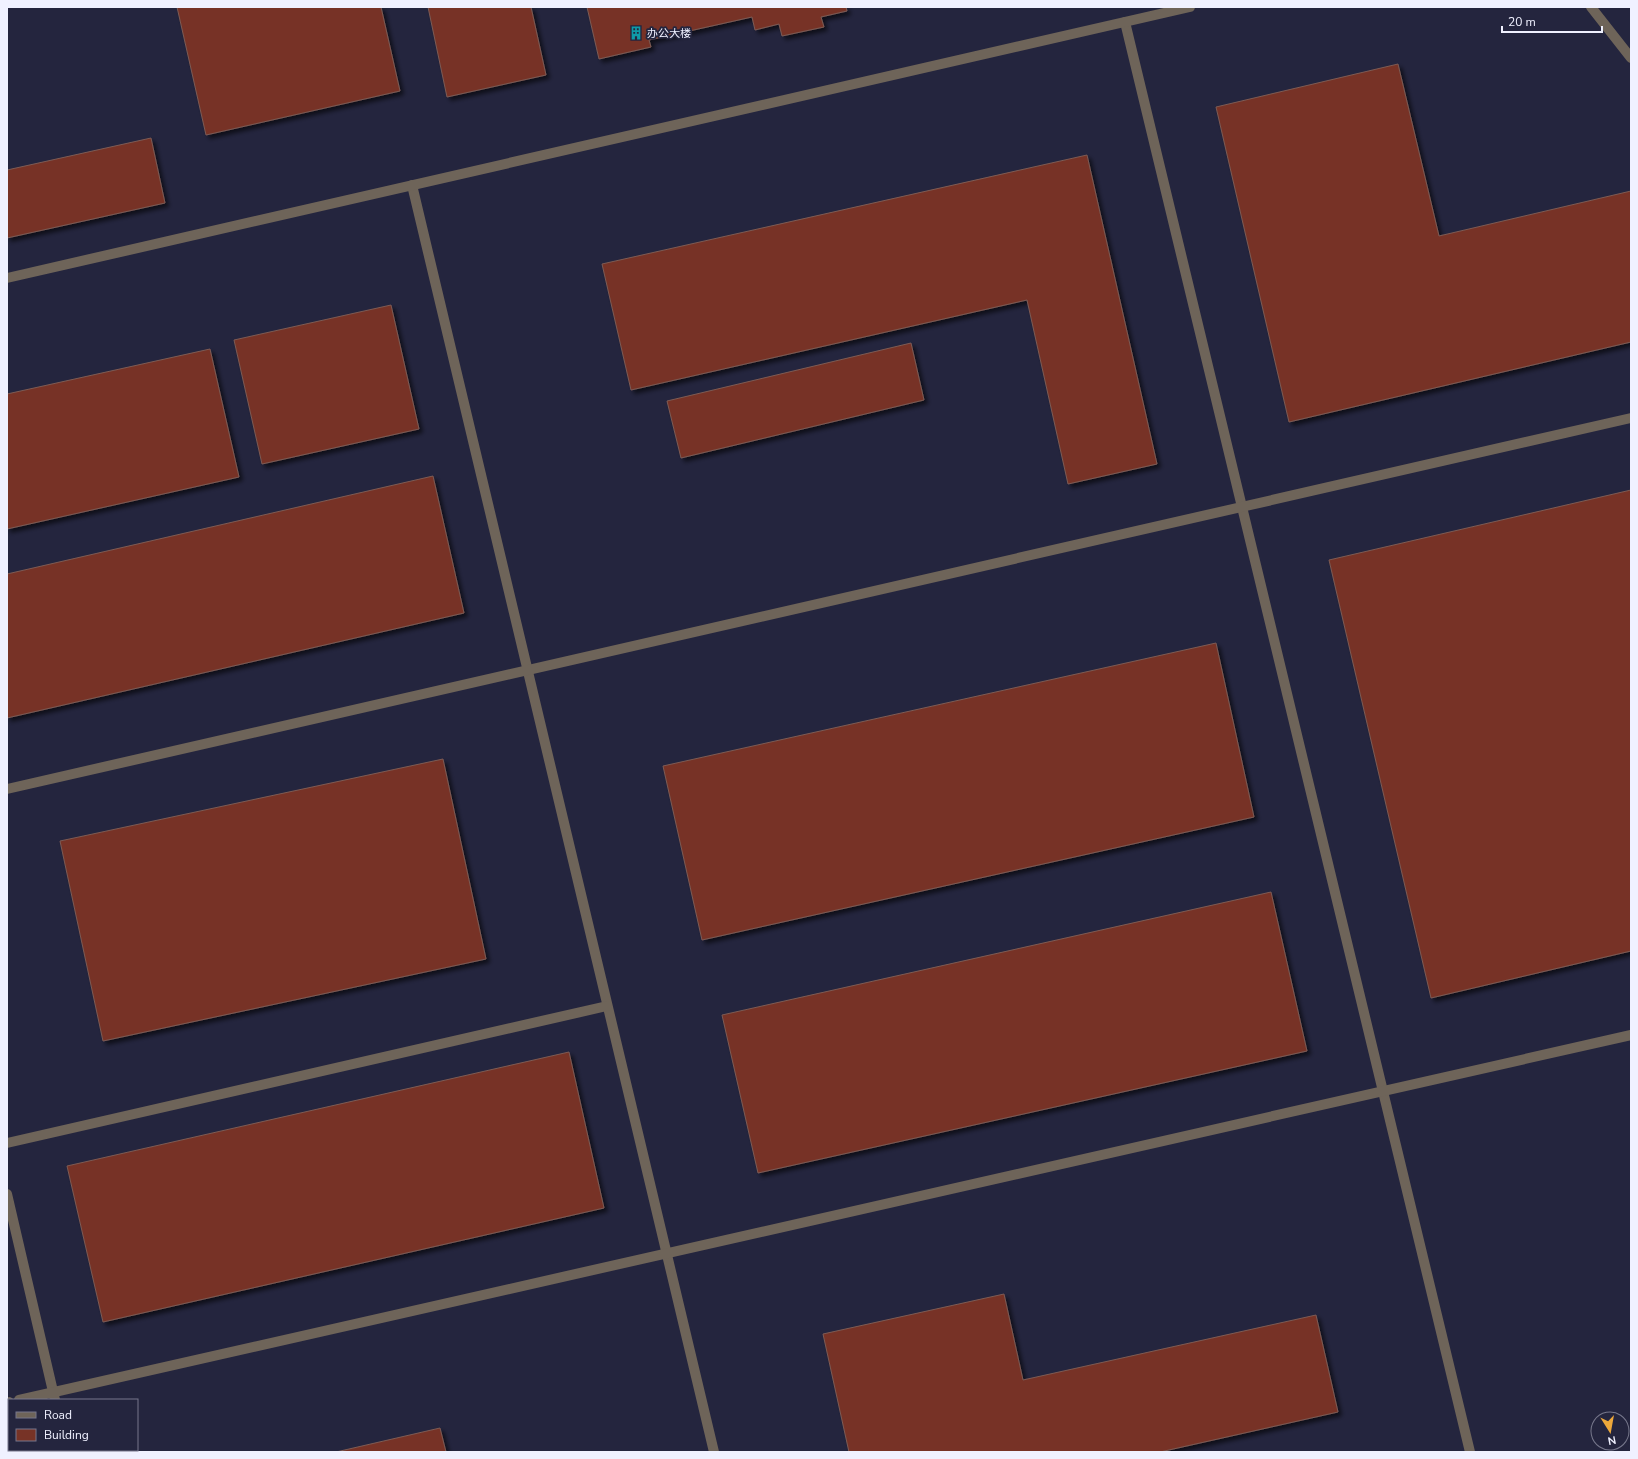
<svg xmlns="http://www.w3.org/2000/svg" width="1638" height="1459" font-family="'Nunito Sans','Noto Sans SC',sans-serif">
	<defs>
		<filter id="shadow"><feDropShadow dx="3.5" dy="3.5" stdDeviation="2" flood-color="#0009"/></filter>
	</defs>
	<rect width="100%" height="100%" fill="#24253e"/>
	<!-- building -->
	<g fill="#773326" stroke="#7d5b54" filter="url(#shadow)">
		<path d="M177 7H381L400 91 206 135Z"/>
		<path d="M428 7H531L546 75 447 97Z"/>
		<path d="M587 7H846L847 11 821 17 824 27 782 36 779 24 755 30 752 17 649 40 651 47 599 59Z"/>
		<path d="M1398 64 1439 236 1631 191V342L1289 422 1216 107Z"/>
		<path d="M151 138 165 203 7 238V170Z"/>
		<path d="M1087 155 1157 464 1068 484 1027 300 631 390 602 264Z"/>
		<path d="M391 305 419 429 262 464 234 340Z"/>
		<path d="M911 343 924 400 681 458 667 401Z"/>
		<path d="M210 349 239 477 7 529V394Z"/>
		<path d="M433 476 464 613 7 718V574Z"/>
		<path d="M1631 490V951L1431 998 1329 560Z"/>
		<path d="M1216 643 1254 817 702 940 663 766Z"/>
		<path d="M443 759 486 959 103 1041 60 841Z"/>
		<path d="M1271 892 1307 1051 758 1173 722 1015Z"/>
		<path d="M569 1052 604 1208 103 1322 67 1166Z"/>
		<path d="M1004 1294 1023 1380 1316 1315 1338 1412 1160 1452H849L823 1334Z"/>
		<path d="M440 1428 446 1452H336Z"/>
	</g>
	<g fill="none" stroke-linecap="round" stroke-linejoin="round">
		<!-- lane -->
		<g stroke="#6e6459" stroke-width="10">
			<path d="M1591 7 1631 58"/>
			<path d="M1125 22 1470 1452"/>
			<path d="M412 185 714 1452"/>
			<path d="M7 278 1190 7"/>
			<path d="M7 789 1631 418"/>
			<path d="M7 1143 607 1006"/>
			<path d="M7 1194 55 1400"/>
			<path d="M67 1450 68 1452"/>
		</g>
		<!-- street -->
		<g stroke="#6e6459" stroke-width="10">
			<path d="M19 1400 1631 1035"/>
			<path d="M7 1403 9 1402"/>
		</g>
	</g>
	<!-- icons -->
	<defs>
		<g id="building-bare" transform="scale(1.08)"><path d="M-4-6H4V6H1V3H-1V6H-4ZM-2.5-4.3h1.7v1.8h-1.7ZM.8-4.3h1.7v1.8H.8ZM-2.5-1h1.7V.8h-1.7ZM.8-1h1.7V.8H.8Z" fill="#0f9aa8" stroke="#24253e" stroke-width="2.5" paint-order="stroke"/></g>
	</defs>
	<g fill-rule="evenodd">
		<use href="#building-bare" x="636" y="33"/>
	</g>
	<g text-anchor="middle" stroke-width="3.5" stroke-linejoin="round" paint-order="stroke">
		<!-- poi labels -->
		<g font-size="11" fill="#f0f1ff" stroke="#24253e" text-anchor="start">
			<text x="647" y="37">办公大楼</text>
		</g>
	</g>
	<!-- border -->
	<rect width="1638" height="1459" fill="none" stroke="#f0f1ff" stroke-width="16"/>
	<!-- legend -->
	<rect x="8" y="1399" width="130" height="52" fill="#24253e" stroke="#76778b"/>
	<rect x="16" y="1412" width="20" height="6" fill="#6e6459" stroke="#76778b"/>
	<text x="44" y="1419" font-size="12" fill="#f0f1ff">Road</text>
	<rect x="16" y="1429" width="20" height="12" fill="#773326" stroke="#76778b"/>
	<text x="44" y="1439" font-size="12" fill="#f0f1ff">Building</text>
	<!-- north arrow -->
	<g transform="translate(1610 1431) rotate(169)"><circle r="19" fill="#24253e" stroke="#76778b"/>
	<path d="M0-3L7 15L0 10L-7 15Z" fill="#eda83b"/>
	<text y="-6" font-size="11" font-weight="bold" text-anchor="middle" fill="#f0f1ff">N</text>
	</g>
	<!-- scale -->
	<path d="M1502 26v6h100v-6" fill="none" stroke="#f0f1ff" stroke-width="2"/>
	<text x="1508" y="26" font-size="12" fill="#f0f1ff" stroke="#24253e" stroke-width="3" paint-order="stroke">20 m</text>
</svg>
